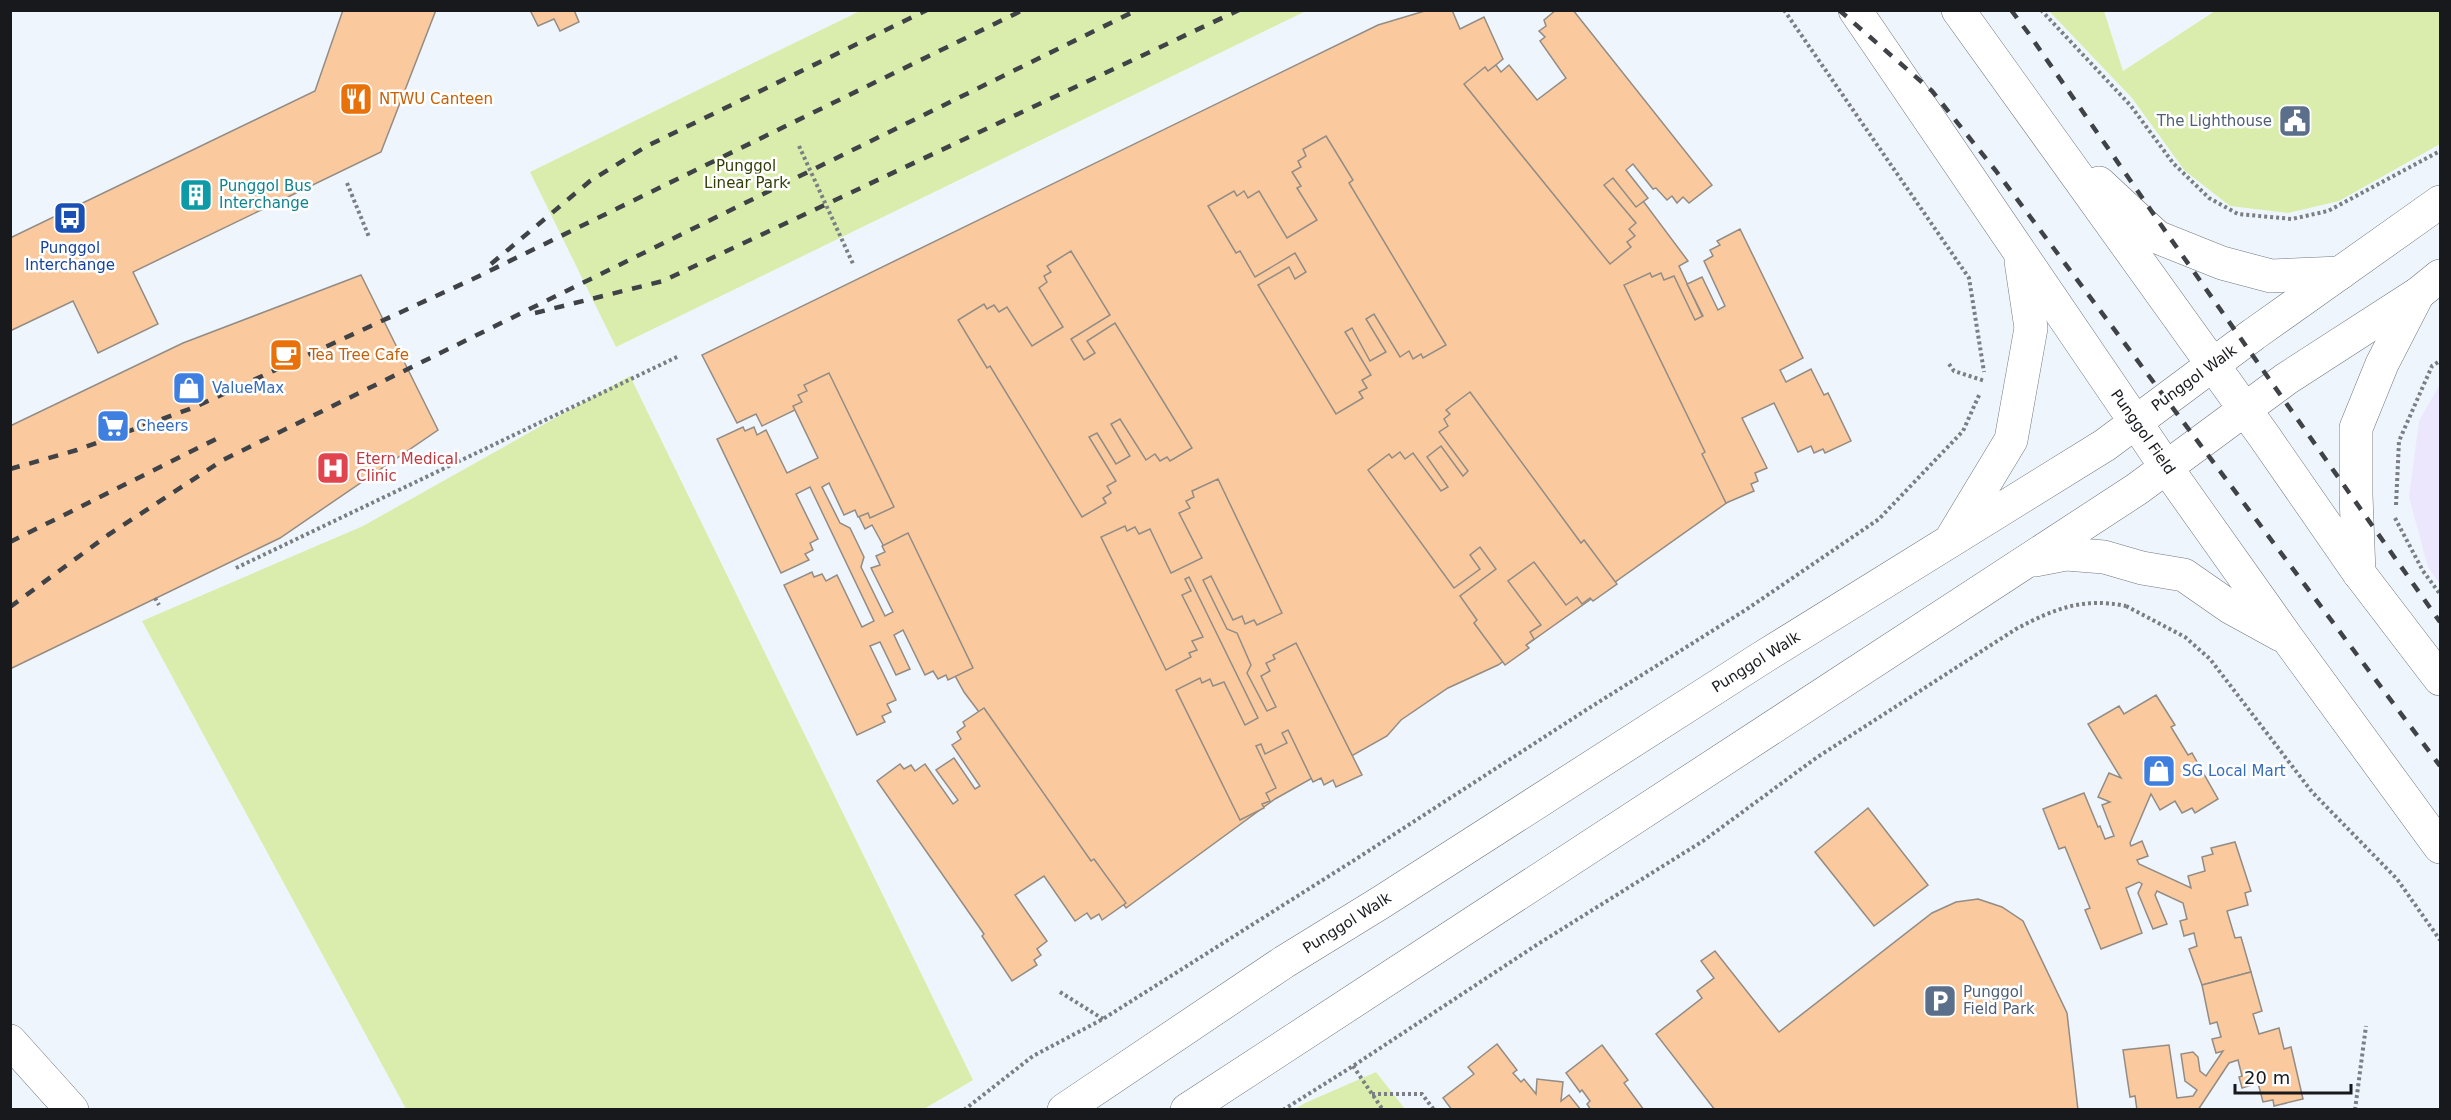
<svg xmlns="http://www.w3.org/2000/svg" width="2451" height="1120" font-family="'DejaVu Sans',sans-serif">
	<rect width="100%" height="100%" fill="#eff5fd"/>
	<!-- education -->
	<path fill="#ece7fd" d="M2440 384V584L2428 567 2409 497 2419 421Z"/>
	<!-- green -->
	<g fill="#dbedac">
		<path d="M860 11V10L1306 11 616 347 530 172Z"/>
		<path d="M2049 11H2104L2123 71 2215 11H2440V144L2339 201 2288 213 2230 206 2185 171 2132 98Z"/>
		<path d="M630 376 973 1080 924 1109H406L142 621 363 526Z"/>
		<path d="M1376 1072 1405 1109H1295L1305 1103Z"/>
	</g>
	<!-- building -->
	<g fill="#fac99d" stroke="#938c85" stroke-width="1.5">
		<path d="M343 10H436L381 152 133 272 158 324 98 353 73 301 10 331V238L315 91Z"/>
		<path d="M530 10H574L579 22 560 31 554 19 538 26Z"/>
		<path d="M1428 10H1452L1460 29 1484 17 1503 59 1485 74 1554 153 1587 126 1688 261 1679 266 1717 348 1689 362 1749 487 1498 665 1448 688 1401 720 1387 736 1275 799 1126 908 964 692 872 525 865 529 805 405 762 426 756 414 737 423 702 355 1378 25Z"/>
		<path d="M1556 10H1573L1712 185 1689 203 1683 197 1677 203 1672 196 1667 200 1656 188 1653 189 1633 164 1626 170 1648 198 1636 207 1613 178 1604 185 1636 223 1629 229 1635 236 1627 242 1631 247 1610 264 1464 84 1485 67 1488 71 1496 65 1501 72 1509 65 1537 100 1566 78 1540 41 1545 37 1539 31 1546 26 1544 20Z"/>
		<path d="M1326 136 1353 180 1349 183 1446 345 1423 358 1421 354 1413 359 1409 351 1400 357 1374 314 1366 319 1386 352 1370 361 1352 328 1345 332 1371 375 1362 380 1367 388 1359 392 1363 398 1336 414 1258 285 1289 267 1295 279 1306 272 1295 253 1255 277 1240 251 1236 253 1208 206 1234 191 1237 196 1244 191 1248 198 1259 191 1287 238 1317 220 1297 188 1301 186 1292 172 1301 167 1298 161 1306 156 1303 149Z"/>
		<path d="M1740 229 1803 358 1780 370 1786 382 1811 369 1824 395 1828 393 1851 441 1825 453 1823 449 1814 453 1811 446 1798 452 1774 403 1742 418 1767 468 1755 473 1758 481 1751 484 1754 491 1726 503 1702 454 1705 452 1624 285 1650 273 1652 277 1661 273 1664 280 1674 276 1695 320 1703 316 1687 284 1702 277 1718 310 1725 306 1704 261 1713 256 1710 250 1720 245 1717 241Z"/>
		<path d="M1071 251 1110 315 1071 339 1084 360 1095 353 1087 341 1115 323 1192 448 1170 461 1167 457 1160 461 1155 454 1146 460 1120 419 1111 424 1130 456 1116 464 1097 433 1089 437 1116 481 1107 486 1111 493 1103 498 1106 503 1082 517 990 366 987 368 958 320 984 304 987 309 994 305 999 312 1007 307 1032 346 1063 327 1039 288 1047 282 1044 276 1051 272 1047 266Z"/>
		<path d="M361 275 438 430 280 538 10 669V426L183 343Z"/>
		<path d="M829 373 894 507 870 518 868 513 858 517 855 510 844 515 829 483 822 487 840 523 850 528 864 557 861 567 885 616 893 612 871 568 880 565 876 556 885 552 882 546 908 533 973 668 948 680 946 675 938 679 933 671 925 675 903 630 894 635 910 669 896 675 880 642 870 646 896 700 887 704 891 712 882 716 885 722 857 735 784 585 812 572 814 577 822 574 826 581 837 575 862 627 874 621 810 487 796 494 818 539 810 543 813 550 805 554 809 560 781 573 717 439 743 427 745 431 754 427 757 435 766 430 787 473 818 458 793 406 802 402 798 395 807 391 804 385Z"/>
		<path d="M1470 392 1581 543 1584 540 1617 584 1593 601 1590 598 1582 604 1577 597 1566 605 1534 562 1508 581 1541 625 1530 632 1534 639 1526 645 1529 648 1505 665 1474 623 1477 620 1460 596 1496 569 1480 547 1470 555 1480 569 1454 588 1368 470 1389 454 1392 458 1400 452 1405 459 1413 453 1441 491 1448 487 1427 457 1441 446 1463 476 1468 471 1439 432 1448 426 1444 419 1450 414 1446 410Z"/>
		<path d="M1218 479 1282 613 1257 625 1254 620 1245 624 1242 616 1233 620 1211 576 1203 580 1227 629 1237 633 1251 665 1247 673 1267 711 1276 707 1261 676 1270 671 1266 663 1275 659 1273 655 1296 643 1362 775 1336 787 1333 780 1324 785 1321 778 1313 782 1288 730 1282 733 1287 743 1265 754 1261 744 1256 746 1276 788 1266 793 1270 801 1262 804 1264 808 1240 820 1176 690 1200 678 1202 683 1210 679 1213 686 1224 682 1245 725 1258 718 1189 577 1185 579 1191 591 1182 595 1203 637 1192 641 1197 650 1189 653 1191 657 1166 670 1101 537 1125 526 1127 531 1135 527 1139 534 1150 529 1171 573 1202 558 1179 513 1190 508 1186 501 1194 497 1192 491Z"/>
		<path d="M2156 695 2175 725 2171 727 2188 755 2192 753 2218 799 2195 813 2192 808 2182 813 2175 801 2160 810 2151 794 2130 843 2131 846 2142 841 2148 856 2137 860 2139 864 2191 888 2188 876 2205 871 2202 857 2213 854 2211 848 2235 842 2251 891 2245 893 2248 905 2227 911 2235 938 2241 937 2251 972 2202 985 2189 949 2197 946 2194 933 2184 936 2180 921 2187 919 2183 903 2157 891 2155 895 2167 924 2153 929 2138 893 2142 884 2139 882 2126 888 2142 933 2101 949 2085 910 2090 908 2065 847 2059 849 2043 809 2084 793 2098 827 2100 826 2105 839 2114 836 2102 805 2110 802 2098 797 2109 773 2121 778 2088 724 2119 706 2124 714Z"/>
		<path d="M984 708 1091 861 1094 859 1126 903 1102 920 1099 914 1091 919 1087 913 1075 921 1044 876 1015 895 1047 941 1037 949 1041 955 1034 960 1037 965 1012 981 982 936 984 934 877 781 900 764 904 769 911 765 915 771 925 764 953 804 958 800 936 770 954 758 975 789 980 786 952 745 961 739 957 732 965 726 963 722Z"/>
		<path d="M1868 808 1928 885 1874 926 1815 852Z"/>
		<path d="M1978 899 2002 907 2023 921 2067 1013 2078 1110H1715L1656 1034 1702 998 1697 991 1714 978 1701 961 1715 951 1779 1032 1932 913 1956 902Z"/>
		<path d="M2251 972 2262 1011 2253 1014 2259 1034 2279 1028 2284 1049 2291 1047 2303 1099 2274 1106 2273 1100 2263 1102 2258 1083 2242 1088 2239 1077 2242 1076 2238 1060 2229 1063 2198 1110H2137L2135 1096 2130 1097 2123 1050 2169 1045 2177 1098 2193 1096 2197 1090 2185 1081 2181 1054 2193 1052 2198 1057 2200 1071 2206 1076 2223 1051 2216 1053 2212 1039 2221 1037 2217 1022 2210 1024 2202 985Z"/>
		<path d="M1497 1044 1517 1070 1513 1073 1521 1082 1524 1079 1536 1094 1537 1079 1563 1082 1561 1101 1569 1095 1581 1110H1452L1443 1098 1474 1074 1468 1067Z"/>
		<path d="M1602 1045 1628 1080 1624 1083 1644 1110H1591L1587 1104 1590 1101 1582 1090 1580 1092 1566 1073Z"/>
	</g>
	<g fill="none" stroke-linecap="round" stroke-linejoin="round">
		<!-- minor casing -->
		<g stroke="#72777e" stroke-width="34">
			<g id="minor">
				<path d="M1855 10 2166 467 2288 639 2440 847"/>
				<path d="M1958 10 2264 436 2359 573 2440 679"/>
				<path d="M2099 183 2157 237 2222 263 2271 276 2340 273"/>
				<path d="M1953 536 2011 440 2031 328 2021 261"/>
				<path d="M2035 560 2066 554 2104 557 2142 568 2184 575 2230 607 2281 635"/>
				<path d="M2359 573 2356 495V428L2382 364 2418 294"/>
				<path d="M1064 1110 1284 962 1380 903 1760 659 2105 445 2254 334 2440 202"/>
				<path d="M1187 1110 2137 489 2286 379 2419 293 2440 276"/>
			</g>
		</g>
		<!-- major casing -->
		<g stroke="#72777e" stroke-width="34">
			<path id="major" d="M10 1041 72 1110"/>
		</g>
		<!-- path -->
		<g stroke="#7b7f84" stroke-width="4" stroke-dasharray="3 3" stroke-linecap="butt">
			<path d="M1784 10 1969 278 1984 372"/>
			<path d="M2041 10 2131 106 2173 163 2209 198 2238 214 2292 219 2328 211 2440 151"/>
			<path d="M799 146 854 266"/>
			<path d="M347 183 369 237"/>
			<path d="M1949 364 1954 371 1985 381"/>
			<path d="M2396 505 2399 441 2432 366 2440 361"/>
			<path d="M2395 518 2423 571 2440 594"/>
			<path d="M236 568 679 356"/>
			<path d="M155 598 159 605"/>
			<path d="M2126 606 2185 637 2210 659 2312 792 2397 879 2440 940"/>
			<path d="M1060 992 1103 1019"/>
			<path d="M1353 1066 1383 1110"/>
			<path d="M1372 1094H1422L1434 1110"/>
			<path d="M964 1110 1033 1056 1103 1019 1356 859 1586 710 1747 609 1879 519 1963 431 1980 393"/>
			<path d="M1283 1110 1353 1066 1538 944 1703 841 1816 758 2016 629C2054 609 2082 597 2126 606"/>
			<path d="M2355 1110 2366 1026"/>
		</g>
		<!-- minor -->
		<use href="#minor" stroke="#fff" stroke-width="33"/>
		<!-- major -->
		<use href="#major" stroke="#fff" stroke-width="33"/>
		<!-- rail -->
		<g stroke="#3f4246" stroke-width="4.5" stroke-dasharray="10 10" stroke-linecap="butt">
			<path d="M1839 10 1932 91 1996 171 2440 766"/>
			<path d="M2011 10 2029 34 2168 235 2440 622"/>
			<path d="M491 264 590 181 647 146 927 10"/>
			<path d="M535 313 663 281 1239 10"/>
			<path d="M10 469 77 450 195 407 475 278 1023 10"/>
			<path d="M10 542 218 438"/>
			<path d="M10 607 108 535 223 460 1137 10"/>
		</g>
	</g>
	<!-- icons -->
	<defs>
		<g id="restaurant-square" transform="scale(1.725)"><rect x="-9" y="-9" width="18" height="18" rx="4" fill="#e8710a" stroke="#fff"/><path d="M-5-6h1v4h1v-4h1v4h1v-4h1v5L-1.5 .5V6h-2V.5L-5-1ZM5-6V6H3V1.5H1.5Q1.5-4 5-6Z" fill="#fff"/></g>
		<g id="civic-square" transform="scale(1.725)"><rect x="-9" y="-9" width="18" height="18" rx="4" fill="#5c6f8a" stroke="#fff"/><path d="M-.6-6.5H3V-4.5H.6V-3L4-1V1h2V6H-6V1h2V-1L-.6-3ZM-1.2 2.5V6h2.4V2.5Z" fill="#fff"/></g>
		<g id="building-square" transform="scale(1.725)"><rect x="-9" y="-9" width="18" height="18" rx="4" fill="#0f9aa8" stroke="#fff"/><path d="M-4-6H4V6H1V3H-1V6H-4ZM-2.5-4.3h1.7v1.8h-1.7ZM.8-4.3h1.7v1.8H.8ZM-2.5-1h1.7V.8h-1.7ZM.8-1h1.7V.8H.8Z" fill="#fff"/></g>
		<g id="bus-square" transform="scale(1.725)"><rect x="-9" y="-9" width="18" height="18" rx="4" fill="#1a4fb4" stroke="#fff"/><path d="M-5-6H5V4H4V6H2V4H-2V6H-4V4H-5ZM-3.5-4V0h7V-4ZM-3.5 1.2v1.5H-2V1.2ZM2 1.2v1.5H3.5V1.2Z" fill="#fff"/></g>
		<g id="cafe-square" transform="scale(1.725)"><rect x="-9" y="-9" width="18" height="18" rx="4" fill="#e8710a" stroke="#fff"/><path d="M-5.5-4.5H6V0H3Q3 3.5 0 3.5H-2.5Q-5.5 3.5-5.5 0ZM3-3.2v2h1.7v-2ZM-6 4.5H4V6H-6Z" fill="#fff"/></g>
		<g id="shop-square" transform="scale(1.725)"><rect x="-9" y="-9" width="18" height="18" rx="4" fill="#3f7fe0" stroke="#fff"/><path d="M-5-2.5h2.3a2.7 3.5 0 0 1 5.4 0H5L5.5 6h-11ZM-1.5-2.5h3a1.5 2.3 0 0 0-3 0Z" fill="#fff"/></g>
		<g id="supermarket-square" transform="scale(1.725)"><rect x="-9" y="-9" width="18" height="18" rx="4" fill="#3f7fe0" stroke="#fff"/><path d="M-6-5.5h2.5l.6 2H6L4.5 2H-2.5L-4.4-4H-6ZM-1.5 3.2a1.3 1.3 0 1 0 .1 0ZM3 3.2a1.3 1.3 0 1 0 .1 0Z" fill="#fff"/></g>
		<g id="hospital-square" transform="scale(1.725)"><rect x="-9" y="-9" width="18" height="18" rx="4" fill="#e0444e" stroke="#fff"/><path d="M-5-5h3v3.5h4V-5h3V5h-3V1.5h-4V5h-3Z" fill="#fff"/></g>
		<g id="parking-square" transform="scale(1.725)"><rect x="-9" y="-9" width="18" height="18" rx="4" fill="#5c6f8a" stroke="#fff"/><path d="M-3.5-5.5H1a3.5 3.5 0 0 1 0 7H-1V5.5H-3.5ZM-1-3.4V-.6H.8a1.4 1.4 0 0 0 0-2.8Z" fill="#fff"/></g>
	</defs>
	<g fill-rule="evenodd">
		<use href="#restaurant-square" x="356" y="99"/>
		<use href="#civic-square" x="2295" y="121"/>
		<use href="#building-square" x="196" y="195"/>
		<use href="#bus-square" x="70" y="218"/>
		<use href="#cafe-square" x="286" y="355"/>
		<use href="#shop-square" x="189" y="388"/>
		<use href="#supermarket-square" x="113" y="426"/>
		<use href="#hospital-square" x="333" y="468"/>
		<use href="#shop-square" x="2159" y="771"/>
		<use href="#parking-square" x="1940" y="1001"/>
	</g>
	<g text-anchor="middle" stroke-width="5" stroke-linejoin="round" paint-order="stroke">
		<!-- food labels -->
		<g font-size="15" fill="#c56008" stroke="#fff" text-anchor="start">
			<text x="379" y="104">NTWU Canteen</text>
			<text x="309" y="360">Tea Tree Cafe</text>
		</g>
		<!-- service labels -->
		<g font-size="15" fill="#4e5e75" stroke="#fff" text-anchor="end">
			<text x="2272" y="126">The Lighthouse</text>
			<text x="1963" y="997" text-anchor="start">Punggol<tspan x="1963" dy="17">Field Park</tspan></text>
		</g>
		<!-- park labels -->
		<g font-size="15" fill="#323e04" stroke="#fff">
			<text x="746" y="171">Punggol<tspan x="746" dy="17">Linear Park</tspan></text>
		</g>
		<!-- culture labels -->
		<g font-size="15" fill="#0d838f" stroke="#fff" text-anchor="start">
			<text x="219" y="191">Punggol Bus<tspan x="219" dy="17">Interchange</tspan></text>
		</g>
		<!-- transit labels -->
		<g font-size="15" fill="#164399" stroke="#fff">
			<text x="70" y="253">Punggol<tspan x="70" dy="17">Interchange</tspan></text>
		</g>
		<!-- street labels -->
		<g font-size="15" fill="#17191c" stroke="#fff">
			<text transform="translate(2194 378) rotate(-36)" y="5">Punggol Walk</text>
			<text transform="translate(2143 432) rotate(55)" y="5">Punggol Field</text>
			<text transform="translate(1756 662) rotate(-32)" y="5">Punggol Walk</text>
			<text transform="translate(1347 923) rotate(-32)" y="5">Punggol Walk</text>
		</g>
		<!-- shop labels -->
		<g font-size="15" fill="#366cbe" stroke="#fff" text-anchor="start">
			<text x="212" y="393">ValueMax</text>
			<text x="136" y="431">Cheers</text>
			<text x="2182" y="776">SG Local Mart</text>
		</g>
		<!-- health labels -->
		<g font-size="15" fill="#be3a42" stroke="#fff" text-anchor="start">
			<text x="356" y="464">Etern Medical<tspan x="356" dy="17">Clinic</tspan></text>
		</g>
	</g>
	<!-- border -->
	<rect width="2451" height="1120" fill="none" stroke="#17191c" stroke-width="24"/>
	<!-- scale -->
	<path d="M2235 1084v9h116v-9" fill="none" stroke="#17191c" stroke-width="3"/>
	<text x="2244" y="1084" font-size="18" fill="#17191c" stroke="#ffffff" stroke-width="4.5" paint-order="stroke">20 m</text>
</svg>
